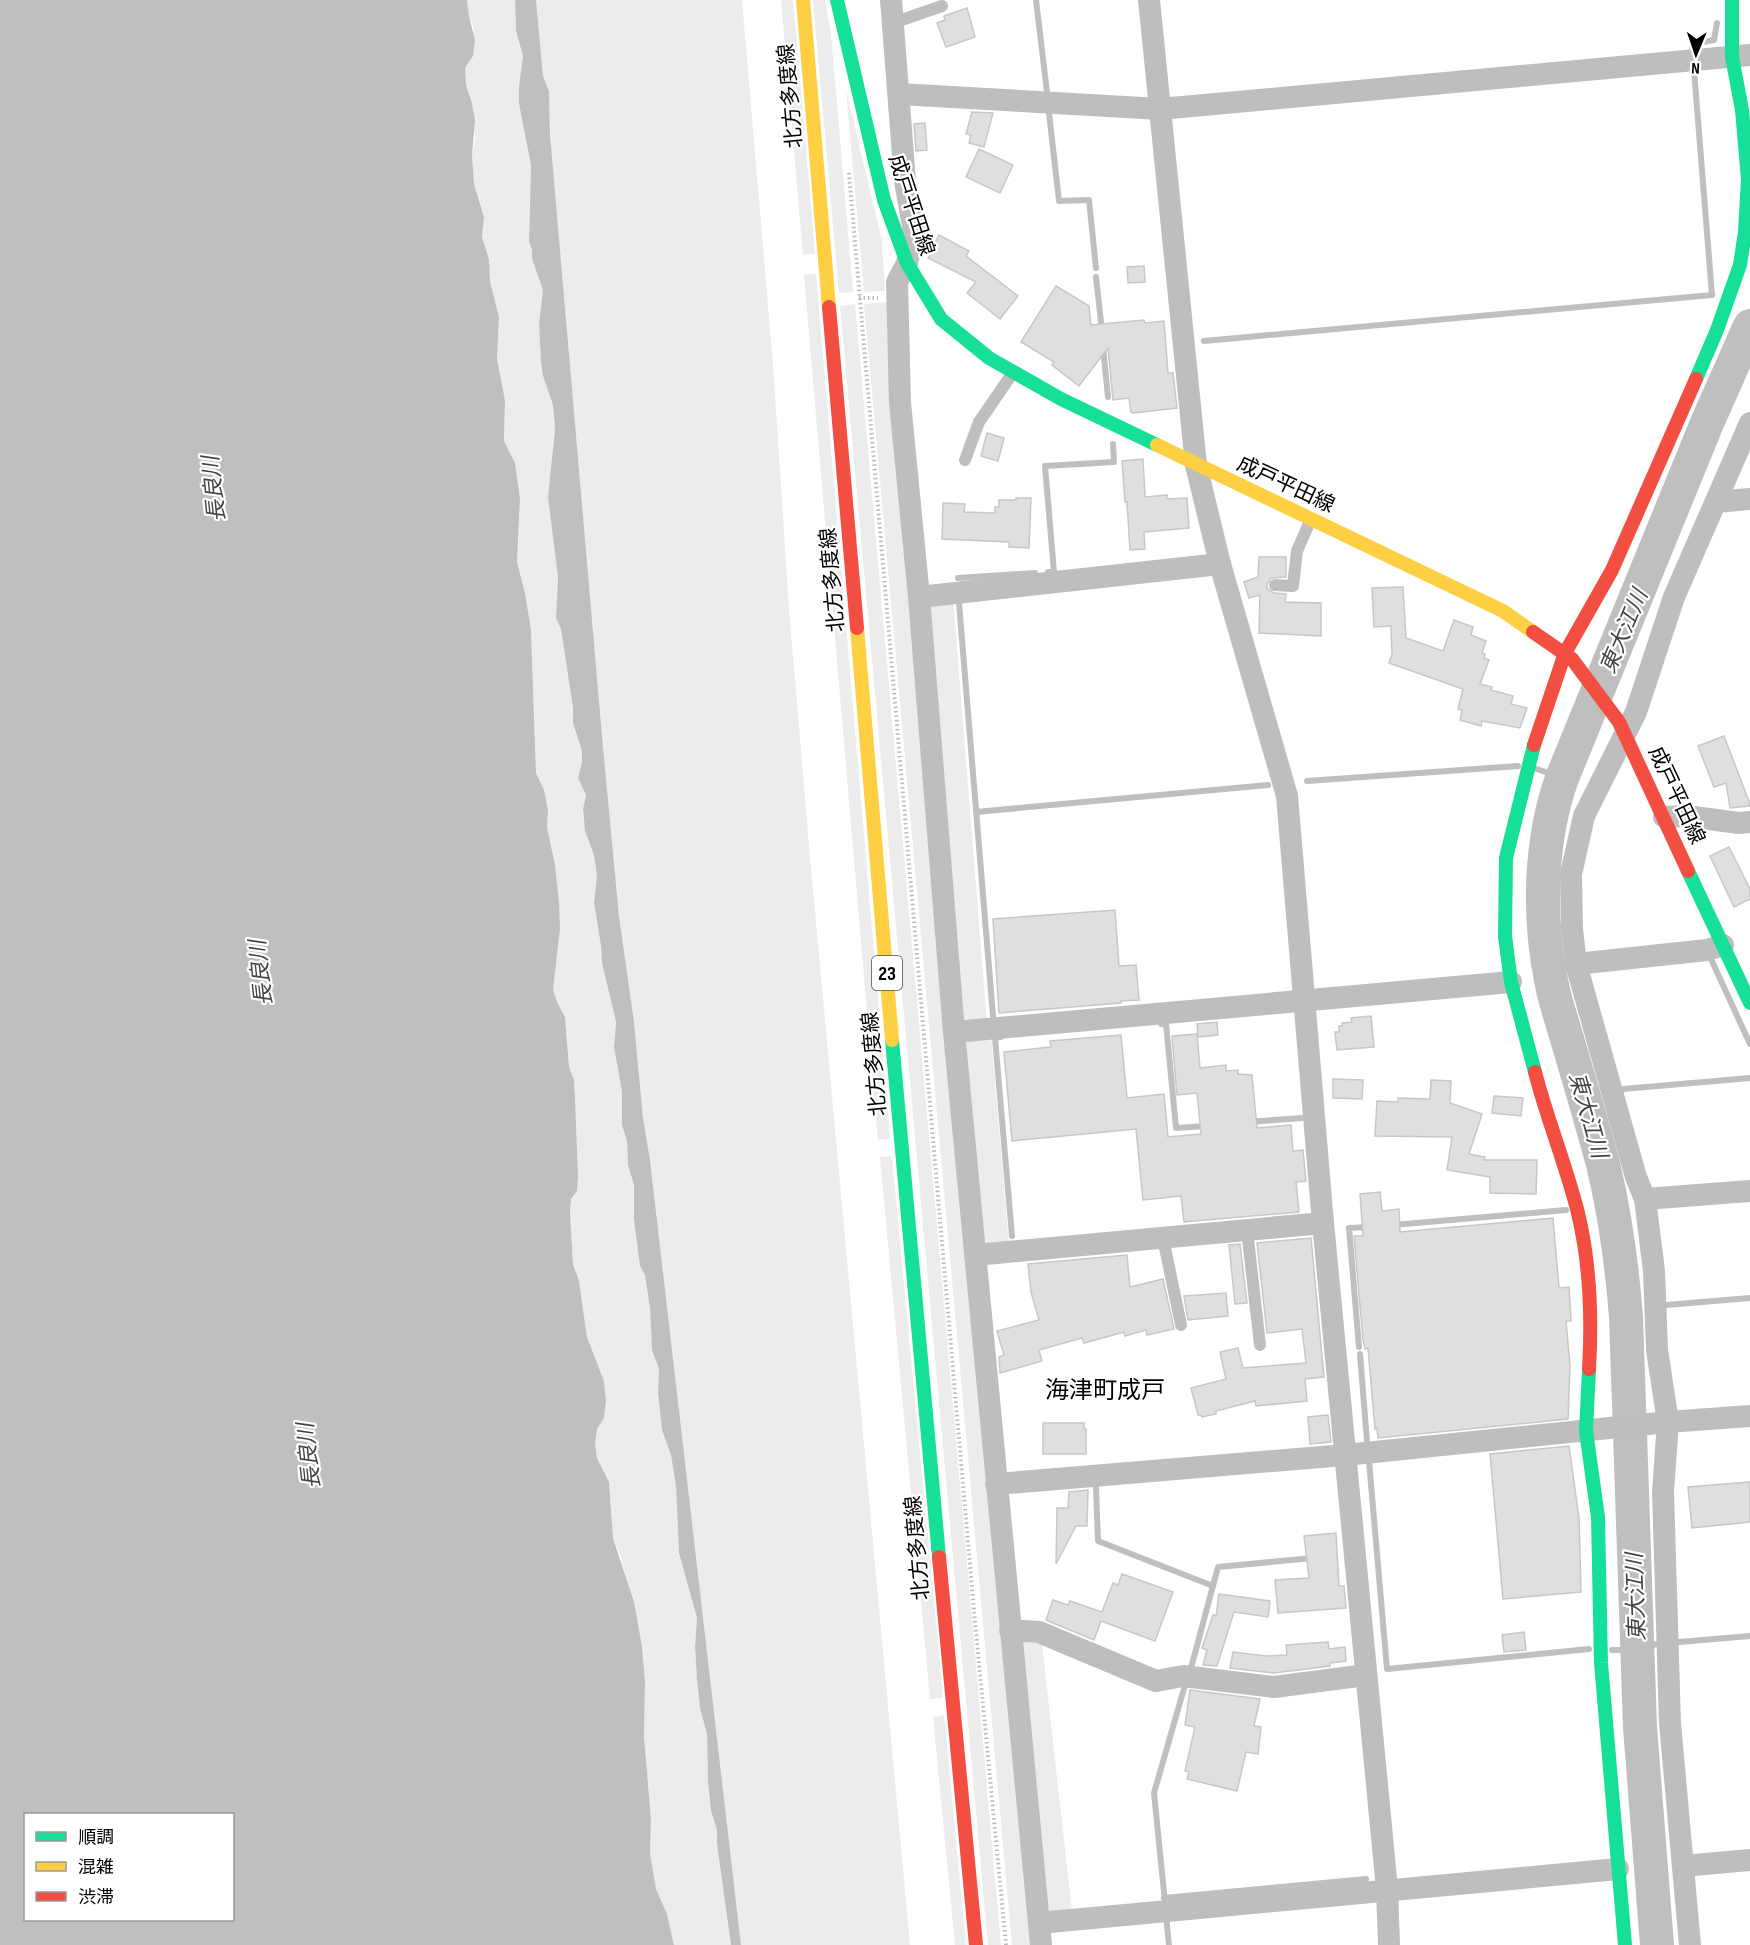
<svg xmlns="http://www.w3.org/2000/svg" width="1750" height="1945" font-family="'Sofia Sans Condensed','Noto Sans JP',sans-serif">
	<rect width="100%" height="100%" fill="#fff"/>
	<!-- green -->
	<g fill="#ececec">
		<path d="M467 0H515L516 31 523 56 519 86V104L531 165 529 241 532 250V259L543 290 539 323 541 363 543 376 553 405 555 429 548 497 558 577 556 618 561 629 573 708V723L582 751V762L578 778 586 795 583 809 585 831 594 855 597 876 594 902 601 946 602 963 616 1022 614 1047 622 1092V1125L627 1141 628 1165 634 1185V1220L640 1266 645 1275 650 1308 652 1350 659 1369 658 1393 662 1430 671 1455 676 1486 679 1553 697 1618 695 1646 697 1680 700 1708 707 1734 708 1781 711 1811 717 1830V1844L731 1945H674L667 1914 656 1889 650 1853 651 1820 644 1736 645 1682 642 1647 621 1557 613 1538 609 1482 597 1458 595 1442 597 1429 604 1418 606 1401 604 1381 587 1337 579 1281 573 1264 570 1212 571 1199 577 1191 578 1177 575 1097 574 1080 569 1067 565 1017 558 1004 553 990 560 929 559 901 555 865 547 827 548 810 544 790 536 773 531 630 525 593 517 562 520 498 515 463 504 441 505 400 497 359 499 317 490 281 489 259 482 237 484 217 474 184 472 155 475 137 472 103 466 85 465 68 473 56 474 29 469 16Z"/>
		<path d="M536 0H742L773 364 789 609 810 857 910 1945H741L650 1160 643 1118 634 1022 619 916 603 747 550 134 549 91 543 76Z"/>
		<path d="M781 0H793L815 254 803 255Z"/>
		<path d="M813 0H825L831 33 853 292 839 293Z"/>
		<path d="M846 90 882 241 885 291 864 292Z"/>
		<path d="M816 274 890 1139 878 1140 804 275Z"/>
		<path d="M887 302 1033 1945H1012L864 304Z"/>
		<path d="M855 304 1001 1945H988L840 306Z"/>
		<path d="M953 598 987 1023 962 1022 927 612 935 600Z"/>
		<path d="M991 1035 1009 1245 981 1243 965 1043 971 1036Z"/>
		<path d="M892 1156 943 1698 930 1699 880 1157Z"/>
		<path d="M1023 1642 1042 1644 1072 1912 1050 1914 1043 1908Z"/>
		<path d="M944 1715 966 1945H955L933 1717Z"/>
	</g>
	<!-- water -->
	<g fill="#bfbfbf" fill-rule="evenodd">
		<path d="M0 0H467L469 16 475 40 473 56 465 68 466 85 472 103 475 120 472 155 474 184 484 217 482 237 489 259 490 281 499 317 497 359 505 400 504 441 515 463 520 498 517 562 525 593 531 630 536 773 544 790 548 810 547 827 555 865 559 901 560 929 553 990 558 1004 565 1017 569 1067 574 1080 575 1097 578 1177 577 1191 571 1199 570 1212 573 1264 579 1281 587 1337 604 1381 606 1401 604 1418 597 1429 595 1443 597 1458 609 1482 613 1538 634 1602 642 1647 645 1682 644 1736 651 1820 650 1853 656 1889 667 1914 674 1945H0ZM232 1814V1920H26V1814Z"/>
		<path d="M515 0H536L543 76 549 91 550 134 603 747 619 916 634 1022 643 1118 650 1160 741 1945H731L717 1844V1830L711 1811 708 1781 707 1734 700 1708 697 1680 695 1646 697 1618 679 1553 676 1486 671 1455 662 1430 658 1393 659 1369 652 1350 650 1308 645 1275 640 1266 634 1220V1185L628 1165 627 1141 622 1125V1092L614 1047 616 1022 602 963 601 946 594 902 597 876 594 855 585 831 583 809 586 795 578 778 582 762V751L573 723V708L561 629 556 618 558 577 548 497 555 429 553 405 543 376 541 363 539 323 543 290 532 259V250L529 242 531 165 519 104V86L523 56 516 31Z"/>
	</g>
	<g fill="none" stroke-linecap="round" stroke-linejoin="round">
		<!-- stream -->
		<g stroke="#bfbfbf" stroke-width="6">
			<path d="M1036 0 1047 92"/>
			<path d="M1692 51V44L1714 40 1717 23"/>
			<path d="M1049 113 1059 201 1089 200 1096 268"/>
			<path d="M1096 277 1102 331"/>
			<path d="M1204 341 1712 295 1694 70"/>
			<path d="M1103 347 1108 397"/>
			<path d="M1048 572H1054L1045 466 1114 462 1113 444"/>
			<path d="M958 578 1035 573"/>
			<path d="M959 603 993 1016"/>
			<path d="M1537 769 1562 778"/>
			<path d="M1307 781 1518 766"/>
			<path d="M976 812 1268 785"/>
			<path d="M1711 959 1750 1044"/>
			<path d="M1161 1024 1166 1023 1176 1128 1208 1126"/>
			<path d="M1001 1037 995 1038 1012 1236"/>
			<path d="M1623 1089 1750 1078"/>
			<path d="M1248 1122 1302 1118"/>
			<path d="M1393 1225 1566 1210"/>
			<path d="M1666 1305 1750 1298"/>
			<path d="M1359 1347 1349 1228 1368 1227"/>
			<path d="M1360 1354 1367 1441"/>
			<path d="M1369 1461 1387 1669 1589 1649"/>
			<path d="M1096 1487 1098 1541 1213 1586"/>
			<path d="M1679 1642 1750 1636"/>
			<path d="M1637 1646 1661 1644"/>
			<path d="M1612 1650H1637"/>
			<path d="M1191 1668 1218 1567 1313 1558"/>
			<path d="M1164 1898 1366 1879"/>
			<path d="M1165 1902 1154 1793 1185 1685"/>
			<path d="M1166 1916 1169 1945"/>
		</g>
		<!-- river -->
		<path stroke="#bfbfbf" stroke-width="34" d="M1657 1945 1640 1727 1626 1317C1622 1265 1615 1214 1603 1164 1591 1120 1578 1076 1565 1032 1560 1015 1554 998 1551 980 1538 914 1540 841 1562 778L1707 423 1750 326"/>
	</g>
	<!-- building -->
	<g fill="#dfdfdf" stroke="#c7c7c7" stroke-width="1.5">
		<path d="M967 8 975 37 946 47 937 23 945 20 944 16Z"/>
		<path d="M972 112 993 113 984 147 969 143 971 135 966 134Z"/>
		<path d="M925 123 927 150 916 151 914 124Z"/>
		<path d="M979 149 1013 165 1000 193 966 177Z"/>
		<path d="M939 235 969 251 966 256 1018 296 1000 319 967 293 976 282 928 258Z"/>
		<path d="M1144 266 1145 282 1128 283 1127 267Z"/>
		<path d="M1056 286 1089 306 1091 325 1144 320 1145 323 1164 321 1168 373H1173L1177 408 1133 413 1131 412 1129 398 1113 400 1108 348 1079 386 1052 365 1054 362 1021 342Z"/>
		<path d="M987 433 1004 438 998 461 981 456Z"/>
		<path d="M1143 459 1145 497 1167 495V499L1187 498 1189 528 1144 532 1145 549 1130 550 1127 502H1125L1122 461Z"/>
		<path d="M1016 498H1031L1029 548 1009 547V542L942 539 943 503 965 504 964 512 995 513V507H999V500H1016Z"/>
		<path d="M1259 557H1286V577L1271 578 1267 584V588L1274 593 1286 594 1285 602 1321 603V636L1259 633 1260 595 1249 598 1244 582 1258 577Z"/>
		<path d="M1403 587 1406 638 1443 651 1454 620 1473 627 1471 635 1486 641 1482 653 1485 654 1484 658 1489 660 1480 684 1492 687 1491 690 1513 696 1511 704 1527 708 1520 728 1482 721 1481 726 1460 720 1462 710 1458 709 1463 689 1389 663 1392 654 1391 626 1374 627 1372 588Z"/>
		<path d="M1724 736 1750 804V806L1730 808 1726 783 1714 787 1698 746Z"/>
		<path d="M1729 847 1750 889V899L1734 907 1710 856Z"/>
		<path d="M1115 910 1119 966 1136 965 1139 1000 1121 1001V1003L999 1013 993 919Z"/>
		<path d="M1371 1016 1374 1047 1337 1050 1335 1032H1339V1026H1342V1023L1352 1022 1351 1018Z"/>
		<path d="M1217 1022 1218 1035 1198 1037 1197 1024Z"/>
		<path d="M1197 1034 1200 1068 1226 1065V1071L1238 1070V1074L1252 1075 1257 1128 1291 1125 1293 1151 1303 1150 1306 1181 1296 1182 1299 1212 1184 1222 1181 1196 1143 1200 1136 1129 1012 1141 1004 1052 1051 1047 1050 1041 1121 1035 1127 1098 1164 1094 1168 1137 1201 1134 1197 1093 1177 1095 1172 1036Z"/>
		<path d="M1333 1079 1363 1080 1362 1099 1333 1098Z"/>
		<path d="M1431 1080 1451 1081 1450 1103 1482 1114 1469 1154 1485 1157 1484 1160H1537L1536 1194 1490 1193V1177L1447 1170 1452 1137 1375 1136 1377 1101 1398 1102V1098L1430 1099Z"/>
		<path d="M1494 1096 1523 1098 1521 1116 1492 1113Z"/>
		<path d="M1380 1192 1382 1211 1399 1209 1400 1232 1553 1218 1559 1288 1569 1287 1571 1321H1566L1570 1366 1568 1419 1378 1438 1377 1428 1375 1429 1368 1348 1365 1349 1363 1340 1354 1236H1363L1360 1194Z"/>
		<path d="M1311 1238 1324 1377 1305 1379 1307 1401 1256 1406 1255 1401 1216 1411V1414L1202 1417 1201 1415H1198L1191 1388 1226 1379 1220 1352 1238 1348 1243 1368 1306 1363 1302 1329 1267 1333 1257 1243Z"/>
		<path d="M1240 1244 1247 1303 1235 1304 1229 1245Z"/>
		<path d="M1127 1255 1130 1287 1163 1279 1174 1329 1147 1335 1146 1330 1125 1336 1124 1332 1084 1343 1082 1338 1039 1350 1042 1361 1000 1373 999 1357 1004 1355 997 1331 1039 1320 1031 1292 1028 1264Z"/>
		<path d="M1226 1293 1228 1316 1188 1320 1184 1296Z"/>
		<path d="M1328 1415 1331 1442 1310 1444 1308 1417Z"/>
		<path d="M1043 1423H1084V1429H1086V1454H1043Z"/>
		<path d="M1569 1446 1579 1518 1581 1592 1503 1599 1490 1454Z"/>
		<path d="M1750 1482V1522L1692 1528 1688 1487Z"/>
		<path d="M1088 1490 1087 1526H1076L1056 1564 1057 1508H1068L1069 1492Z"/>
		<path d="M1336 1533 1339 1586H1344L1346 1608 1278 1613 1275 1580 1309 1578 1304 1536Z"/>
		<path d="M1122 1574 1173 1592 1155 1641 1101 1621 1094 1640 1046 1620 1053 1600 1068 1605 1070 1601 1102 1612 1113 1583 1118 1585Z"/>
		<path d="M1219 1594 1270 1601 1268 1617 1234 1612 1217 1666 1203 1665 1207 1650 1202 1648 1213 1615 1216 1616Z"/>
		<path d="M1524 1632 1526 1650 1504 1652 1502 1635Z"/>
		<path d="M1328 1642 1329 1649 1345 1647 1346 1661 1330 1663V1666L1274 1673 1230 1668 1233 1652 1266 1656 1287 1655 1286 1645Z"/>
		<path d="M1190 1690 1260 1699 1254 1726 1261 1727 1258 1754 1246 1752 1237 1791 1187 1779 1189 1772 1185 1771 1195 1727 1185 1725Z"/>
	</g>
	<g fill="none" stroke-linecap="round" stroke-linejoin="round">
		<!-- path -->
		<g stroke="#b9b9b9" stroke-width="4" stroke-dasharray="1.5 3" stroke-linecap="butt">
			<path d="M849 173 974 1611 1006 1945"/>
			<path d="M859 298H878"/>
		</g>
		<!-- lane -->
		<g stroke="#bebebe" stroke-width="12">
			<path d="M893 23 942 6"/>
			<path d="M965 460 979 422 1012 374"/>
			<path d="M1275 585 1293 586 1297 551 1311 519"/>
			<path d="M1247 1230 1260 1345"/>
			<path d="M1163 1238 1181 1325"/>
		</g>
		<!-- street -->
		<g stroke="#bebebe" stroke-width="22">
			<path d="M891 0 905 181 914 232 907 263 897 282 900 402 919 597 954 1032 1041 1945"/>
			<path d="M1149 0 1196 465 1220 564 1287 796 1323 1223 1387 1889 1389 1945"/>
			<path d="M899 94 1160 109 1750 55"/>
			<path d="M1716 502 1750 499"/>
			<path d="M919 597 1220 564"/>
			<path d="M1664 817 1686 816 1739 823 1750 822"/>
			<path d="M1576 964 1572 929 1571 874 1584 816 1636 712 1674 597 1750 423"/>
			<path d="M954 1032 1511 982"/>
			<path d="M1645 1199 1636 1177 1576 964 1707 950 1723 945"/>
			<path d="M975 1255 1323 1223"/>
			<path d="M996 1484 1345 1455 1668 1422 1750 1416"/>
			<path d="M1010 1630 1039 1632 1156 1681 1183 1676 1274 1687 1366 1675"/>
			<path d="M1683 1866 1750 1860"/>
			<path d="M1039 1923 1618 1869"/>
			<path d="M1690 1945 1670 1723 1663 1492 1668 1422 1657 1350 1654 1271 1645 1199 1750 1191"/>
		</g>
		<!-- fast -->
		<g stroke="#16e098" stroke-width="14">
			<path d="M837 0 884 200 907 263 941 319 989 358 1061 399 1157 445"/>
			<path d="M1696 379 1717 330 1740 265 1745 232 1748 179 1742 110 1732 57V0"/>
			<path d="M1534 745 1506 858 1505 936 1511 982 1535 1072"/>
			<path d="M1688 871 1750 1003"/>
			<path d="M892 1040 939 1557"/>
			<path d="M1589 1369 1586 1431 1598 1517 1601 1663 1625 1945"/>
		</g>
		<!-- slow -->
		<g stroke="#ffcf43" stroke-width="14">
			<path d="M803 0 829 307"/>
			<path d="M1157 445 1503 611 1533 632"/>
			<path d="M857 628 892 1040"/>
		</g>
		<!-- jam -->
		<g stroke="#f24e42" stroke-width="14">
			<path d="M829 307 857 628"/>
			<path d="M1533 632 1572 659 1619 722 1688 871"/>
			<path d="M1534 745 1565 653 1612 570 1696 379"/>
			<path d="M1535 1072C1547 1119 1566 1165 1578 1213 1590 1263 1592 1318 1589 1369"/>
			<path d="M939 1557 976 1945"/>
		</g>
	</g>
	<g text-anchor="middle" stroke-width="4.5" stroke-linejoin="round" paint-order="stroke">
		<!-- shield labels -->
		<rect fill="#fff" stroke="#4c4c4c" stroke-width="1.5" x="872" y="956" width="30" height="34" rx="4.5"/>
		<g font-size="20" font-weight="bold" fill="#000">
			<text x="887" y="980">23</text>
		</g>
		<!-- street labels -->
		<g font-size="21" fill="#000" stroke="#fff">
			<text transform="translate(790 96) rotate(-95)" y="7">北方多度線</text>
			<text transform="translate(912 205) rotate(72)" y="7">成戸平田線</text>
			<text transform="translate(1286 484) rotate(25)" y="7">成戸平田線</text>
			<text transform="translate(832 580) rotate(-95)" y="7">北方多度線</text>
			<text transform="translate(1677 795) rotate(65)" y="7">成戸平田線</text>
			<text transform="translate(874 1064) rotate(-95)" y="7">北方多度線</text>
			<text transform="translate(917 1548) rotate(-95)" y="7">北方多度線</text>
		</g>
		<!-- water labels -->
		<g font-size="22" font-style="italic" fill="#444" stroke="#fff">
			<text transform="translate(213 489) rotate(-96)" y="8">長良川</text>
			<text transform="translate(1623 631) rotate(-67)" y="8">東大江川</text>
			<text transform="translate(260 973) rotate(-96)" y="8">長良川</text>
			<text transform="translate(1589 1115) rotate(74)" y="8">東大江川</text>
			<text transform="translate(308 1456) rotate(-96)" y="8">長良川</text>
			<text transform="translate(1635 1597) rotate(-92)" y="8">東大江川</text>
		</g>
		<!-- quarter labels -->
		<g font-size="24" fill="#000" stroke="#fff">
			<text x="1105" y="1398">海津町成戸</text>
		</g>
	</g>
	<!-- legend -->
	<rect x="24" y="1813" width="210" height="108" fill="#ffffff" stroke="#999999" stroke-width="1.5"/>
	<rect x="36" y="1832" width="30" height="9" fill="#16e098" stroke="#999999" stroke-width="1.5"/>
	<text x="78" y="1843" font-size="18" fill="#000000">順調</text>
	<rect x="36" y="1862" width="30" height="9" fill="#ffcf43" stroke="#999999" stroke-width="1.5"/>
	<text x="78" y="1873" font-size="18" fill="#000000">混雑</text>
	<rect x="36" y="1892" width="30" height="9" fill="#f24e42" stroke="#999999" stroke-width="1.5"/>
	<text x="78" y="1903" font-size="18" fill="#000000">渋滞</text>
	<!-- north arrow -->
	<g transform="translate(1696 54) rotate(182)" stroke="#ffffff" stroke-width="4.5" paint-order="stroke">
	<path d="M0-4.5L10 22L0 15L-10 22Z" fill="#000000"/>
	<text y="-9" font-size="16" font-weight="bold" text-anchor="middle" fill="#000000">N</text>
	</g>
</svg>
